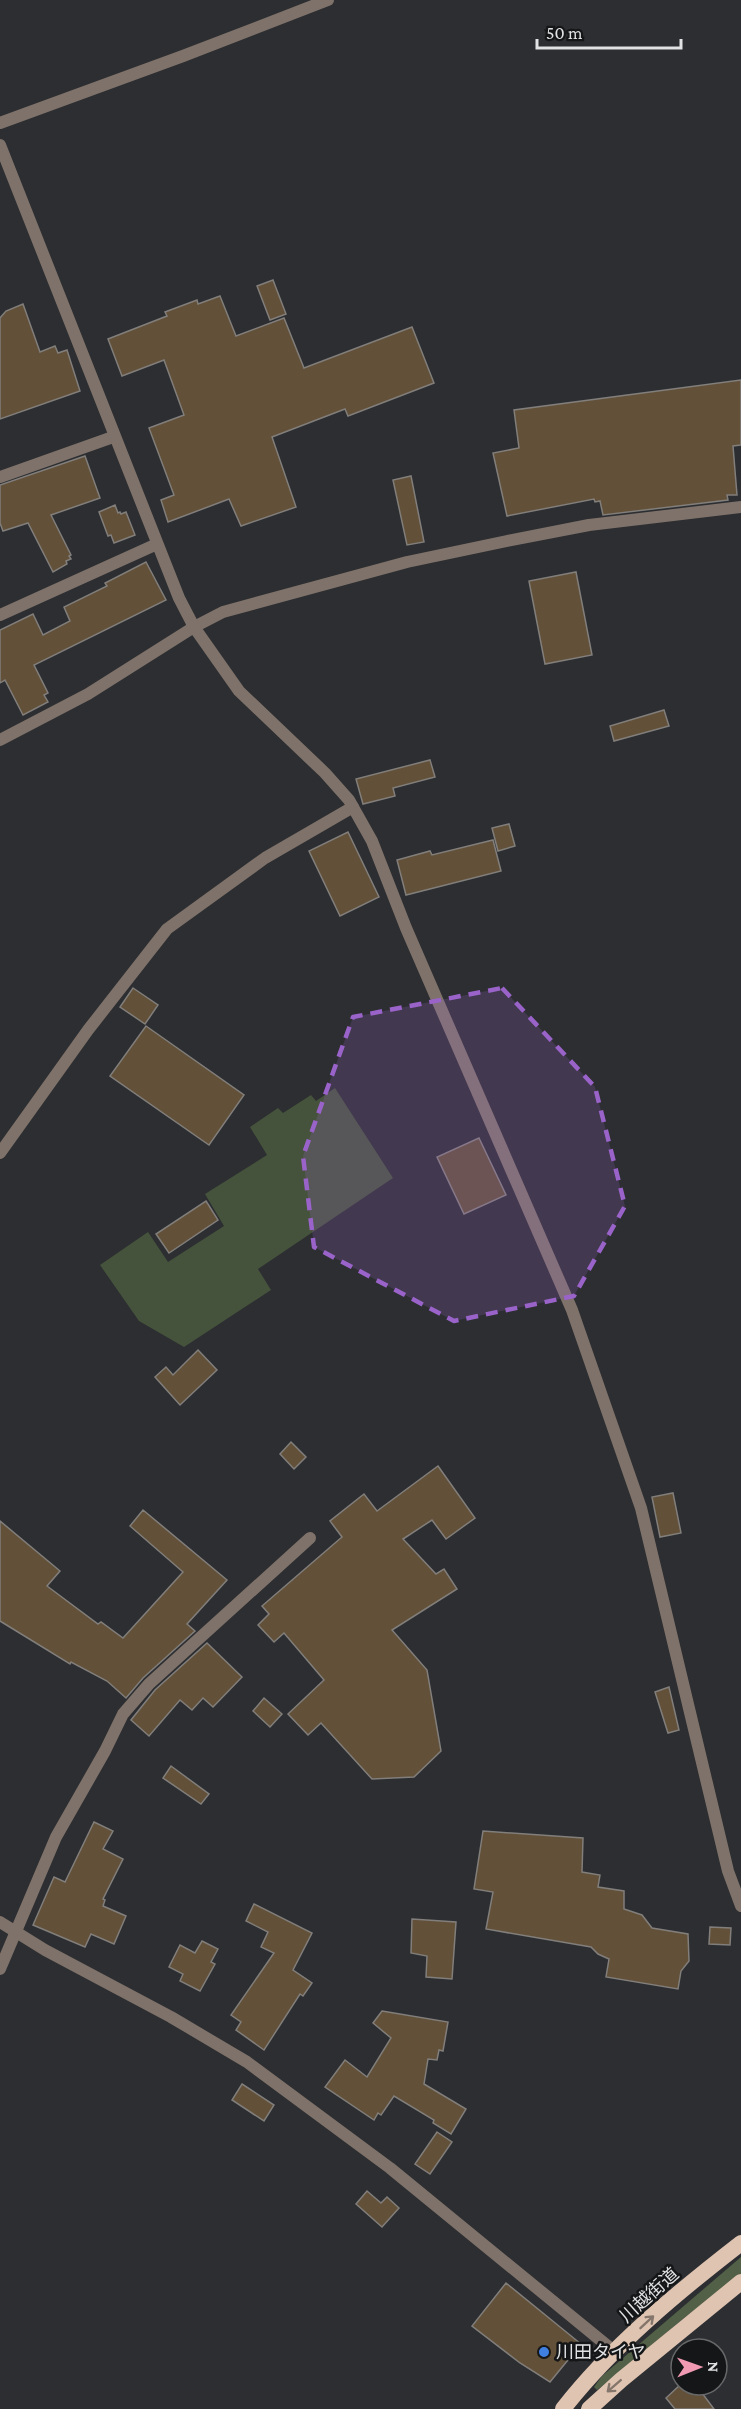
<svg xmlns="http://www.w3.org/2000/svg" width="741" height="2409" font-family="'Crimson Pro','Noto Sans JP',serif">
	<rect width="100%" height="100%" fill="#2c2e31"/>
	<!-- green -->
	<path fill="#46533c" d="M335 1088 393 1178 258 1269 271 1290 184 1347 139 1321 100 1265 148 1232 168 1262 224 1226 205 1194 267 1155 250 1127 278 1108 283 1113 311 1095 316 1101Z"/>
	<!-- forest -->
	<path fill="#516046" d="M741 2257V2275L684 2318 601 2387 597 2390 594 2387 602 2376Z"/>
	<!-- building -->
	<g fill="#625038" stroke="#817e7b" stroke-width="1.5">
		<path d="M273 280 286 314 270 320 257 286Z"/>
		<path d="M220 296 236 336 284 318 304 368 412 327 434 383 348 416 345 409 272 437 296 507 241 526 229 499 168 522 161 500 174 495 149 428 184 415 164 360 122 376 108 339 167 316 165 312 197 300 198 304Z"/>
		<path d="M23 304 40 352 55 346 58 353 67 350 80 391 0 419V318L6 311Z"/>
		<path d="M741 380V445L733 446 737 495H727L728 500 603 515 600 501 595 502 594 499 507 516 493 453 519 448 514 410Z"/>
		<path d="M85 456 100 498 51 515 71 555 69 556 71 559 66 561 67 564 53 572 28 523 3 531 0 523V485Z"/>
		<path d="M411 476 424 542 407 545 393 480Z"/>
		<path d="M115 505 118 513 120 512 121 514 126 512 135 535 114 543 111 535 108 536 99 512Z"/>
		<path d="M146 562 166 600 34 665 48 693 44 695 48 702 23 715 5 680 0 683V630L33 614 43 635 70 621 64 607 107 586 105 583Z"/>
		<path d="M576 572 592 655 545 664 529 581Z"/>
		<path d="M664 710 669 726 614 741 610 726Z"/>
		<path d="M430 760 435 777 393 788 395 796 363 804 356 779Z"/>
		<path d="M509 824 515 846 498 851 492 828Z"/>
		<path d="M348 832 379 897 340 916 309 851Z"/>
		<path d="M493 840 501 871 406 895 397 860 430 851 432 855Z"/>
		<path d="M133 988 158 1005 145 1024 120 1007Z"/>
		<path d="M146 1026 244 1095 209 1145 110 1076Z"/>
		<path d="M479 1138 506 1195 464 1214 437 1157Z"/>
		<path d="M206 1201 218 1220 169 1253 156 1234Z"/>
		<path d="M198 1350 217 1370 180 1405 155 1377 166 1367 173 1375Z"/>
		<path d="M291 1442 306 1457 294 1469 280 1454Z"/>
		<path d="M438 1466 475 1518 446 1539 432 1520 403 1539 436 1574 444 1569 457 1589 392 1630 427 1670 441 1751 414 1777 372 1779 321 1723 308 1735 288 1714 324 1680 284 1633 274 1642 258 1625 269 1614 262 1606 342 1537 330 1521 364 1494 377 1511Z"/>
		<path d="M673 1493 681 1533 660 1537 652 1497Z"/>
		<path d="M143 1510 227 1580 187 1624 195 1631 143 1678 126 1698 107 1681 71 1662 70 1664 0 1621V1521L60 1571 47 1586 98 1624 101 1622 123 1638 183 1572 130 1526Z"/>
		<path d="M207 1643 242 1677 213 1707 203 1698 192 1710 180 1700 149 1736 131 1720 155 1690Z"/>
		<path d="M669 1687 679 1730 668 1733 655 1692Z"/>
		<path d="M264 1698 282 1714 270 1727 253 1711Z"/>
		<path d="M171 1766 209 1794 201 1804 163 1778Z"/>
		<path d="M94 1822 113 1831 103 1849 123 1859 103 1899 105 1900 103 1906 126 1916 114 1944 91 1934 85 1947 33 1925 54 1877 65 1882Z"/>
		<path d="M483 1831 583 1838 582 1872 600 1875 598 1887 624 1891V1909L642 1915 652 1928 688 1934 689 1961 681 1971 678 1989 606 1977 609 1959 598 1954 591 1947 486 1929 493 1892 474 1889Z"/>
		<path d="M254 1904 312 1933 293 1970 312 1983 303 1996 300 1994 264 2050 236 2030 241 2022 231 2015 274 1953 261 1947 268 1932 246 1921Z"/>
		<path d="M412 1919 456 1922 452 1979 426 1977 427 1956 411 1953Z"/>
		<path d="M710 1927 731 1928 730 1945 709 1944Z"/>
		<path d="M202 1941 218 1949 211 1962 215 1964 200 1991 180 1981 183 1974 169 1967 180 1945 195 1953Z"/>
		<path d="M382 2011 448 2022 443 2051 439 2050 437 2060 428 2059 424 2084 466 2109 451 2134 433 2123 434 2120 394 2096 381 2115 378 2113 374 2120 325 2087 345 2060 367 2077 391 2038 373 2023Z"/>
		<path d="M242 2084 274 2105 264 2121 232 2100Z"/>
		<path d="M437 2132 452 2142 430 2174 415 2164Z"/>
		<path d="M367 2191 381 2203 387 2197 399 2208 382 2227 356 2204Z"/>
		<path d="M506 2283 581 2344 550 2382 520 2363 472 2326Z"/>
		<path d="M680 2385H696L714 2409H675L666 2398Z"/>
	</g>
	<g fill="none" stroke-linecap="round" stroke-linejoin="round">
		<!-- minor -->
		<g stroke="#7f726a" stroke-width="12">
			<path d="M0 123 183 56 328 0"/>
			<path d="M0 477 113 437"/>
			<path d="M0 615 157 544"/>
			<path d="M0 740 88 694 194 627 223 612 407 562 507 541 589 525 741 507"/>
			<path d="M0 1153 88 1030 167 929 265 858 353 807"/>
			<path d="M0 1969 56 1837 105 1751 123 1714 149 1684 310 1538"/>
		</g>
		<!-- tertiary -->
		<g stroke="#7f726a" stroke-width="12">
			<path d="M0 145 179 598 194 627 239 691 325 773 349 800 372 841 406 928 572 1310 641 1508 728 1871 741 1906"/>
			<path d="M0 1922 45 1950 171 2017 247 2062 390 2168 615 2352"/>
		</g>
		<!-- trunk -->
		<g stroke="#e0c4b2" stroke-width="16">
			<path d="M563 2409C611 2347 679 2291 741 2243"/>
			<path d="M589 2409 621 2380 741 2282"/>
		</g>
	</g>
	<!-- one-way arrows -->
	<defs><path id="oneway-shaft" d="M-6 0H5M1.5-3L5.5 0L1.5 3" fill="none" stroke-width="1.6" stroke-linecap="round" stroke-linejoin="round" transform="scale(1.5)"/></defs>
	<g stroke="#85766c">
		<use href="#oneway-shaft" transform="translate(647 2322) rotate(-43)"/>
		<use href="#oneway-shaft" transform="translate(614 2386) rotate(139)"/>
	</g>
	<!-- marked area -->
	<path fill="#9a63ca" fill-opacity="0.2" stroke="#9a63ca" stroke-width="4.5" stroke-dasharray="12 8" stroke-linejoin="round" d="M502 988 595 1087 625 1206 574 1296 454 1321 314 1247 303 1156 353 1017Z"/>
	<!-- markers -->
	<circle fill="#3f7fe0" stroke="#151617" stroke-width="2" cx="544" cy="2352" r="6"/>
	<g text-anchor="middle" stroke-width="5" stroke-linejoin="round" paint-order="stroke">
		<!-- street labels -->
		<g font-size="18" fill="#e1e2e4" stroke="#151617">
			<text transform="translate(649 2295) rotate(-42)" y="6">川越街道</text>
		</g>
		<!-- poi labels -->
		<g font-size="18" fill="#e1e2e4" stroke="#151617" text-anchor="start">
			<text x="556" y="2358">川田タイヤ</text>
		</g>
	</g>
	<!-- north arrow -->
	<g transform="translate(699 2367) rotate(89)"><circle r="28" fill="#151617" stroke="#676869" stroke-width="1.5"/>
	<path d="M0-4.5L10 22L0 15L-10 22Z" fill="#f19ab3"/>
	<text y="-9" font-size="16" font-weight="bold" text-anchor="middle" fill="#e1e2e4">N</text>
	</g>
	<!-- scale -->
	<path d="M537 39v9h144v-9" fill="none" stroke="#e1e2e4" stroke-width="3"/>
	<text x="546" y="39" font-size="18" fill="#e1e2e4" stroke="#151617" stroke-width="4.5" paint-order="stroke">50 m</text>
</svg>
